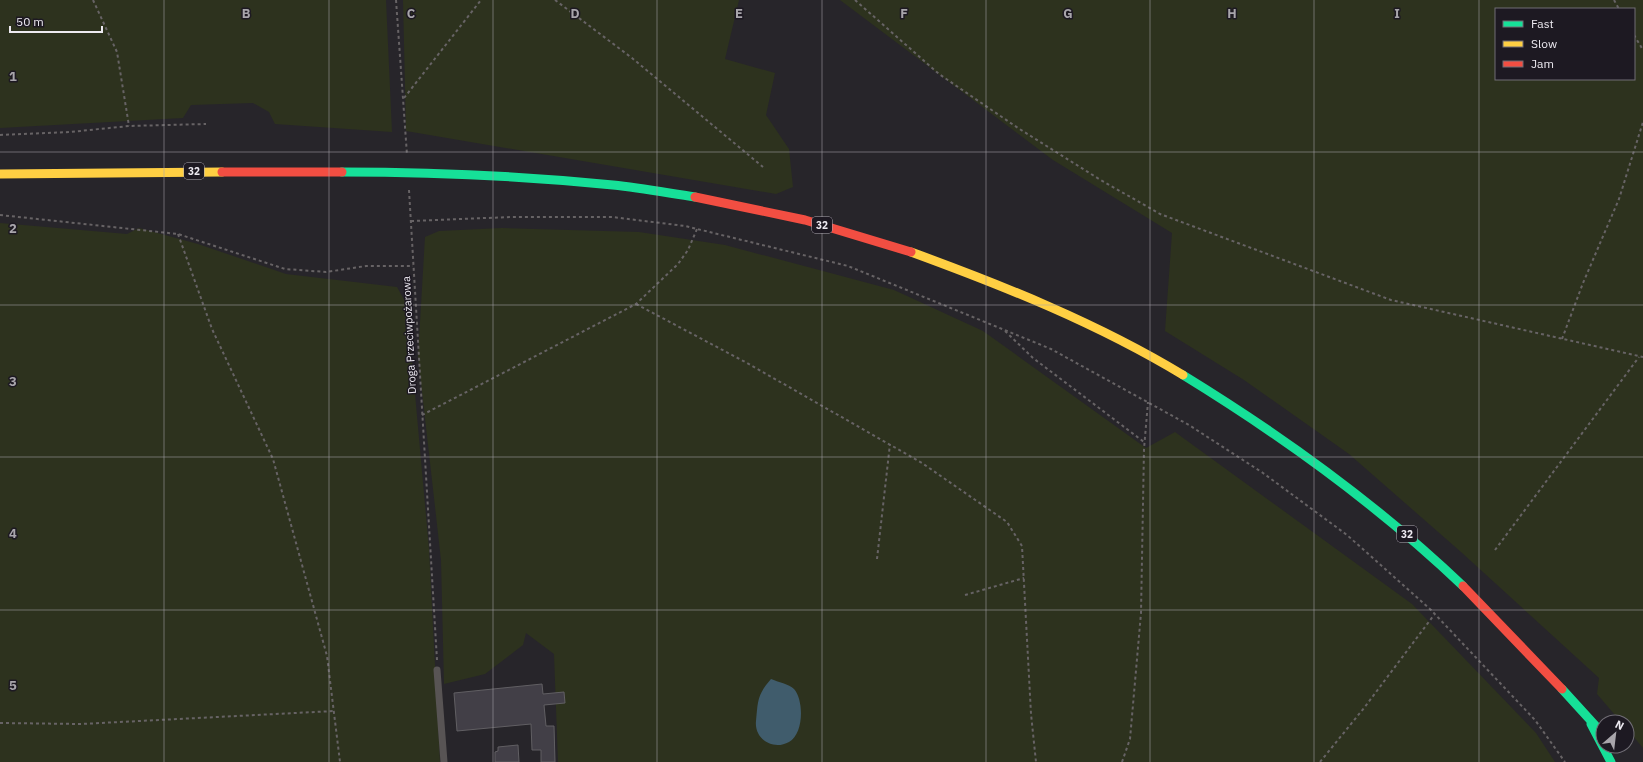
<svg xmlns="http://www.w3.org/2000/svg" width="1643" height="762" font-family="'IBM Plex Sans',sans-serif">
	<rect width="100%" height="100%" fill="#27252a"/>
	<!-- green -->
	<g fill="#2d321e" fill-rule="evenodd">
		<path d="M0 0H386L392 132 275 124 269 112 253 103 191 105 183 118 0 128Z"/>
		<path d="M403 0H739L725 59 775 73 766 115 789 149 793 187 776 194 406 131Z"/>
		<path d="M840 0H1643V748L1627 729V722H1621L1597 694 1599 678 1461 552 1349 454 1244 380 1165 331 1172 233 1053 160ZM1496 9H1634V79H1496Z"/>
		<path d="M0 223 127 234 139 228 198 244 286 274 397 287 407 305 429 549 440 762H0Z"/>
		<path d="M502 228 639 232 725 245 894 290 983 331 1146 448 1175 432 1412 604 1536 733 1555 762H558L554 654 526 633 523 645 485 674 444 684 441 560 418 356 425 237 439 231Z"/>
	</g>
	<!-- water -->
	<path fill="#405c6c" d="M771 679C778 682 789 684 794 689 804 700 804 734 789 742 773 751 754 739 756 721 758 701 757 695 771 679Z"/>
	<!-- building -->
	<g fill="#423f47" stroke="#615f63">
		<path d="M542 684 543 694 564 692 565 703 544 705 546 726H554L555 762H541V750H532L531 724 457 731 454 693Z"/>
		<path d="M518 745 519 762H495V752L498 751V747Z"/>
	</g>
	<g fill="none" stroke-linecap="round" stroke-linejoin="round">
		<!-- path -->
		<g stroke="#676365" stroke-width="2" stroke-dasharray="3 3" stroke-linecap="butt">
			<path d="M93 0 117 52 129 126"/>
			<path d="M396 0 407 155"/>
			<path d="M555 0 632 58 763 167"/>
			<path d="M855 0 939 74 1018 128 1099 179 1160 214 1391 300 1643 357"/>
			<path d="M1614 0 1619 9"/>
			<path d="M1634 35 1643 50"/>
			<path d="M404 98 481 0"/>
			<path d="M0 135 70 132 129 126 206 124"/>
			<path d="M409 190 437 660"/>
			<path d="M0 215 178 234 285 269 326 272 366 266H413"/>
			<path d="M411 221 511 217H612L685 226 848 266 1051 349 1189 425 1263 473 1347 535 1431 610 1535 720 1565 762"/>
			<path d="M178 234 212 329 273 459 327 656 340 762"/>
			<path d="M636 304 747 363 922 463 1007 522 1022 546 1031 714 1036 762"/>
			<path d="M1005 331 1033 358 1144 442"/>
			<path d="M1562 339 1583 283 1619 199 1643 122"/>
			<path d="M422 415 636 304 678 264 688 250 697 229"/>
			<path d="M1495 550 1639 357"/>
			<path d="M877 559 890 444"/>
			<path d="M965 595 1024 578"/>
			<path d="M0 723 81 724 334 711"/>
			<path d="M1122 762 1130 739 1141 613 1144 449 1148 402"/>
			<path d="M1320 762 1364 708 1434 615"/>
		</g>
		<!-- lane -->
		<path stroke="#585454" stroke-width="7" d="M437 670 444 762"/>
		<!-- fast -->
		<g stroke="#16e098" stroke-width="9">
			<path d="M342 172C433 172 523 176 613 185 641 188 668 193 695 197"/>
			<path d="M1183 375C1284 437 1377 504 1463 586"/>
			<path d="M1562 689 1603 734"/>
			<path d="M1591 724 1611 762"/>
		</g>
		<!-- slow -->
		<g stroke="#ffcf43" stroke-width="9">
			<path d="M0 174 222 172"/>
			<path d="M911 252C1004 286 1097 323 1183 375"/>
		</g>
		<!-- jam -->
		<g stroke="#f24e42" stroke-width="9">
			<path d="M222 172H342"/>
			<path d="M695 197 805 220 911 252"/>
			<path d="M1463 586 1562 689"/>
		</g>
	</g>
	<!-- grid -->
	<path fill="none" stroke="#a8a5ab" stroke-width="1" stroke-opacity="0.55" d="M164 0V762M329 0V762M493 0V762M657 0V762M822 0V762M986 0V762M1150 0V762M1314 0V762M1479 0V762M0 152H1643M0 305H1643M0 457H1643M0 610H1643"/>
	<g text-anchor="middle" stroke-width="3" stroke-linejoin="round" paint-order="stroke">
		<!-- shield labels -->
		<g fill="#1d1922" stroke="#afabb3" stroke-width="1">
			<rect x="184" y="163" width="20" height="16" rx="3"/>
			<rect x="812" y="217" width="20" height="16" rx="3"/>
			<rect x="1397" y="526" width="20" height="16" rx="3"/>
		</g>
		<g font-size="10" font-weight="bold" fill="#edeaf1">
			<text x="194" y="175">32</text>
			<text x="822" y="229">32</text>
			<text x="1407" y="538">32</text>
		</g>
		<!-- street labels -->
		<g font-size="11" fill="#edeaf1" stroke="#1d1922">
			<text transform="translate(409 335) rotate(-93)" y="4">Droga Przeciwpożarowa</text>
		</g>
	</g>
	<g font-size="13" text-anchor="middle" font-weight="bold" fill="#a8a5ab" stroke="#1d1922" stroke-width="3" stroke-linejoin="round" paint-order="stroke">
		<text x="246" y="18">B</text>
		<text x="411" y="18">C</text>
		<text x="575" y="18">D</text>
		<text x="739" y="18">E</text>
		<text x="904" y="18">F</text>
		<text x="1068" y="18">G</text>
		<text x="1232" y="18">H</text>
		<text x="1397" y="18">I</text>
		<text x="13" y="81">1</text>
		<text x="13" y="233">2</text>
		<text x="13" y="386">3</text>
		<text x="13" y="538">4</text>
		<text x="13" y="690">5</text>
	</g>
	<!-- legend -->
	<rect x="1495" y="8" width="140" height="72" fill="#1d1922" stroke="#706d75"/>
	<rect x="1503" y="21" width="20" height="6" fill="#16e098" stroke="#706d75"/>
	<text x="1531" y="28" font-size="12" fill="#edeaf1">Fast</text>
	<rect x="1503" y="41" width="20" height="6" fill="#ffcf43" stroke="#706d75"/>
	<text x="1531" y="48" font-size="12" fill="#edeaf1">Slow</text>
	<rect x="1503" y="61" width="20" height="6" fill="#f24e42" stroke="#706d75"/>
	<text x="1531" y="68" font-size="12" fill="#edeaf1">Jam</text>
	<!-- north arrow -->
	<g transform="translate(1615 734) rotate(28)"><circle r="19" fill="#1d1922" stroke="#706d75"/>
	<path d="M0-3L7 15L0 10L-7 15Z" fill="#a8a5ab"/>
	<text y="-6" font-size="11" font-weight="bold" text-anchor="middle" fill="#edeaf1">N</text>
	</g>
	<!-- scale -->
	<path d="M10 26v6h92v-6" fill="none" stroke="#edeaf1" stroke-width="2"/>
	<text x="16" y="26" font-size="12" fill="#edeaf1" stroke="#1d1922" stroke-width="3" paint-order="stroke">50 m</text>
</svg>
